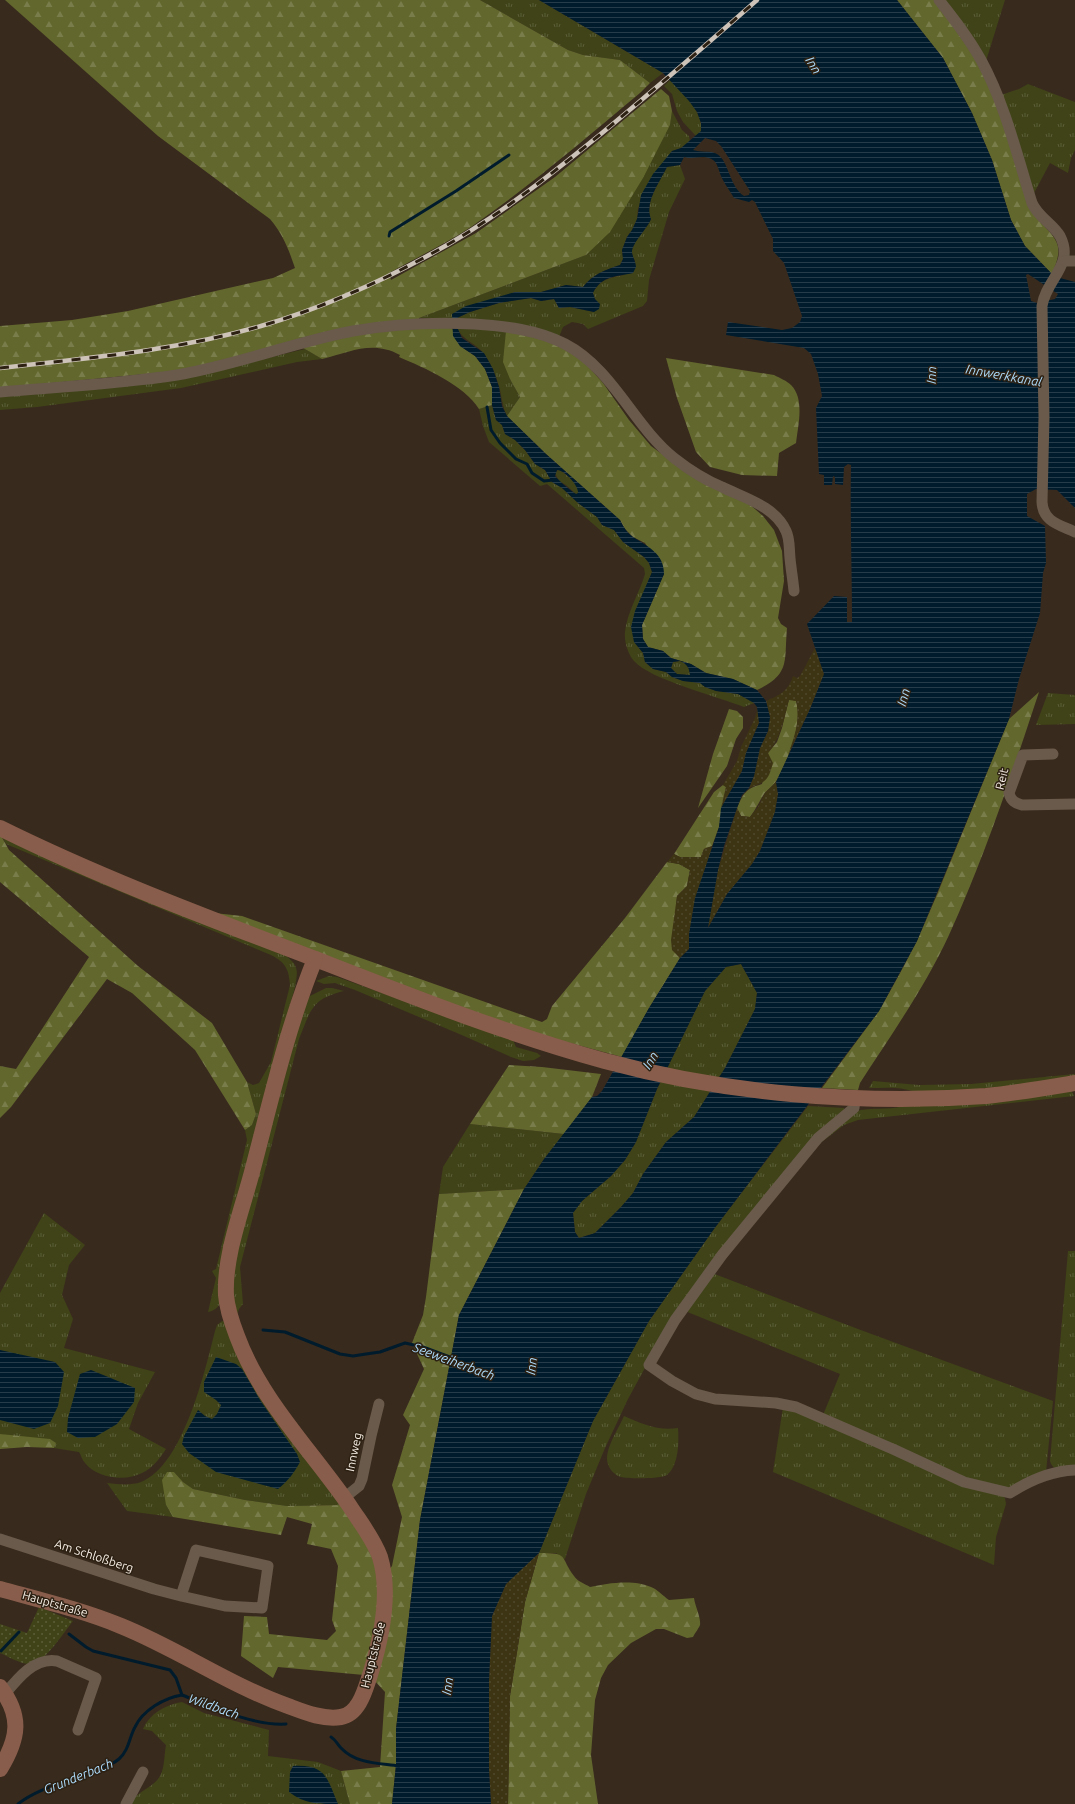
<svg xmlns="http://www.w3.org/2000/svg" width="1075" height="1804" font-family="Ubuntu,sans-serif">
	<defs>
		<pattern id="grass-tufts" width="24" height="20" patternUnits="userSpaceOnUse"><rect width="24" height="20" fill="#3f4317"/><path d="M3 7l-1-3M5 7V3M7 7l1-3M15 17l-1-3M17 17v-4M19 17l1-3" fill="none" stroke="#5b5e39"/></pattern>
		<pattern id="forest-firs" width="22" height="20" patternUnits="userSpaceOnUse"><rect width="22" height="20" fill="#62672d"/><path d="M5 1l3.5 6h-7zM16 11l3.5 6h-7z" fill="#797d4b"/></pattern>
		<pattern id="sand-dots" width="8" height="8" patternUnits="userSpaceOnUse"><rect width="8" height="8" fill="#3d3414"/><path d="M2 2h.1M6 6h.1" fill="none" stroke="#50482b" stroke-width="1.8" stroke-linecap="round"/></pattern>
		<pattern id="park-dots" width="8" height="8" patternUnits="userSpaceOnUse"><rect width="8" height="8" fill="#3f4317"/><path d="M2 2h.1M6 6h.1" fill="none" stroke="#5b5e39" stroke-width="1.8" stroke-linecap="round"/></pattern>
		<pattern id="water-rules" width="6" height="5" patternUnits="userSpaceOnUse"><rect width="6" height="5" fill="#001b2c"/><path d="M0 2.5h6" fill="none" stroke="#263c4a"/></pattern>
	</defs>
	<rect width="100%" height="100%" fill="#382a1d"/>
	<!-- grass -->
	<g fill="url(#grass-tufts)">
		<path d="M480 0H539L663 73 650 83 620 60 583 55 568 50Z"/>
		<path d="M943 0H1005L986 61Z"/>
		<path d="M670 80C685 95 701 109 702 132L696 136 683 122 677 111 672 94 664 86Z"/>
		<path d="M1028 84 1075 102V150L1071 158 1068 173 1050 163 1033 195 1001 95 1019 89Z"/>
		<path d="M672 111 682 130 689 136 690 142 681 148 672 151 638 208 637 219 632 230 627 237 622 250 623 259 620 265C605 270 593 274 583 287L566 285 541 292H515L452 318H419L586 255 670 125Z"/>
		<path d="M680 165 685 179 669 212 649 280 647 301 643 306 588 329 583 324 572 322 563 327 559 337 457 318 470 312 499 303 531 298 541 301 554 299 559 308 570 307 594 312 595 299 593 293C600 279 610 278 624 275L635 261C634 259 632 255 632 252 631 244 647 229 651 219 644 202 660 182 667 167Z"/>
		<path d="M457 327 506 331 510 379 520 397 507 416C502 406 502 397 499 386 496 375 491 364 485 355 477 343 462 341 457 327Z"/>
		<path d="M305 349 322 359 297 362 181 388 37 407 0 410V396L259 360Z"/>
		<path d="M492 405 496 420 502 425 505 434 515 440 525 450 535 464 545 470 552 482 562 488 578 503 597 517 602 525 614 530 623 542 644 557 649 563 652 572 646 589 634 642 643 653 645 662 653 669 666 672 672 677 683 681 700 683 705 687 716 691 738 694 754 703 744 707C719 697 649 679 634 661 628 654 624 642 625 632 627 612 639 594 645 574L644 568 547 484 540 486 489 442 483 426 479 409Z"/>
		<path d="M559 469 577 484 579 493 576 494 566 485 559 481 555 473Z"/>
		<path d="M680 661C687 664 689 667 690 675L677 674 671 668 673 662Z"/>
		<path d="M1048 693 1075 695V724L1036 725Z"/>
		<path d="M1 835 285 955C299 966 298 970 295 987L266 1092 223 1297C219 1306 217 1310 208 1312L216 1278 212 1271 216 1269 247 1140 245 1130 252 1125 256 1114 247 1082 253 1085 259 1083 271 1062 290 985C289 969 285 962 271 955L6 844Z"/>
		<path d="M741 964 757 993 755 1009 725 1068 694 1117 666 1142 643 1174 633 1193 621 1207 595 1233 579 1238 575 1232 573 1213 582 1201 611 1176 625 1160 636 1142 657 1089 705 991 726 967Z"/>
		<path d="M329 976 337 977 513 1040 516 1047 537 1053 541 1056 534 1060 523 1061 511 1057 464 1036 355 990 335 983 324 984 316 981Z"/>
		<path d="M326 988H332L344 991C311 999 311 1010 299 1039L240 1267 243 1304 239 1309 236 1317 232 1296 235 1257 305 1003 310 996Z"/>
		<path d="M1075 1074V1079L1031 1085 917 1093C902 1086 886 1088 869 1088L873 1081 919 1085 971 1084Z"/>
		<path d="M1071 1090 1074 1096 858 1120 844 1125 811 1150C824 1138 844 1112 861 1110 879 1107 891 1111 910 1104Z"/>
		<path d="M808 1106 844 1108V1111L813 1139 652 1355 628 1399 605 1448 586 1494 565 1559 556 1553H539L593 1421 649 1321 714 1229Z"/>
		<path d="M470 1124 564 1134 544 1159 524 1189 439 1194 443 1167Z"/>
		<path d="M44 1213 85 1245 69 1265 62 1295 73 1319 64 1348 155 1372 138 1403 129 1429 166 1449C160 1458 153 1468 142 1473 125 1482 97 1478 85 1463 82 1460 81 1455 79 1452L54 1448V1445L0 1434V1293Z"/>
		<path d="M1068 1251H1075V1468C1064 1469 1054 1474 1050 1461Z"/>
		<path d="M712 1273 858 1329 1053 1401 1046 1472 1007 1488 981 1485 823 1415 840 1374 685 1311Z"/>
		<path d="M222 1321 226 1322 342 1505 287 1506 245 1500 193 1489 183 1482 174 1472 166 1505 173 1517 127 1511 107 1483C118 1484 130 1486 141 1482 183 1466 205 1371 215 1331L217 1325Z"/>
		<path d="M783 1407 1003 1496 1005 1498 1006 1504 996 1537 994 1565 773 1472Z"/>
		<path d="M624 1416C642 1424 658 1431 678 1428 679 1442 679 1465 667 1475 661 1479 628 1479 621 1477 613 1475 607 1466 607 1459 607 1445 619 1428 624 1416Z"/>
		<path d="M182 1702 204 1713 269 1730 268 1756 318 1762 341 1771 350 1804H130C137 1791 149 1790 158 1779 165 1771 164 1755 166 1745L152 1731 143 1729C150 1713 165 1705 182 1702Z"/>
	</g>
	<!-- forest -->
	<g fill="url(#forest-firs)">
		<path d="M5 0H480L568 50 583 55 620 60 650 83 640 93C585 139 530 186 471 227 445 244 416 258 389 273L391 280 476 233 555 177 661 89 669 96 672 111 670 125 643 178 610 232 586 255 419 318 422 328H452L460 346 475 356 485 369 492 387V405L479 409C464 385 425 368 399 357L400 355C372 340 351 352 322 359L293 342 187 370 0 388V326L72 320 128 311 273 278 295 268C288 248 284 236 270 219L158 136Z"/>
		<path d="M897 0H934L958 30 984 74 1045 227C1062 244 1061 252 1052 274L1025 246 1011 220 992 160 972 113 943 58Z"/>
		<path d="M506 331 542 339 567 350 586 364 603 383 629 420 651 446 681 468 748 503 763 516 774 530 782 551 784 581 778 618 781 624 787 628C784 661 791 674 757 690L733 679 706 673 691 664 671 658 663 651 648 647 643 639 642 625 664 574 645 543 633 537 625 529 620 520 546 454 507 416 520 397 510 379 503 362Z"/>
		<path d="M666 358 774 375C780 378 787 381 791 385 805 399 798 425 796 443L779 453 777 476 742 475 710 467 696 452 677 398Z"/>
		<path d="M1039 692C1012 774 985 856 949 935 925 987 891 1035 860 1083L858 1090 822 1088 879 1011 899 975 917 941 936 897 1009 719Z"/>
		<path d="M789 699 796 701C803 726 788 758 777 780 774 785 768 789 764 794 759 802 756 809 750 817L741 816 737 808C744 792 746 789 762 784L768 753 777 742 782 728Z"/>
		<path d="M729 709 737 711 743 717V728L736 739 727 766 698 808 713 754Z"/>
		<path d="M723 785 726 787 719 827 712 846 704 849 701 857H680L674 854 714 792Z"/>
		<path d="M0 834 9 850 138 966 212 1023 247 1082 256 1114 252 1125 245 1130 195 1050 132 993 107 979 11 1107 0 1118V1066L16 1069 89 957 0 882Z"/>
		<path d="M667 862 679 864 690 870 687 886 677 896 673 950 680 958 649 1008 622 1057 537 1034 414 990 214 913 242 916 542 1022 547 1019 552 1006 625 918Z"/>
		<path d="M509 1065 542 1067 601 1074 592 1097 564 1134 470 1124Z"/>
		<path d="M524 1189 459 1315 420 1520 396 1729V1765L392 1804H350L341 1771 380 1767 385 1692 373 1679 388 1571 392 1566 402 1517 392 1485 410 1425 403 1415 424 1369 412 1343 423 1315 426 1297 439 1194Z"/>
		<path d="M0 1434 50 1439 56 1443 54 1448 27 1447 0 1449Z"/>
		<path d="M167 1472H174L183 1482 193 1489 245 1500 287 1506 342 1505C350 1517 359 1529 366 1541 390 1584 374 1630 364 1675L278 1667 273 1678 241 1656 244 1616 267 1617 269 1634 327 1640 336 1631 332 1620 338 1566 331 1549 307 1544 312 1524 287 1517 281 1535 173 1517 166 1505 162 1480Z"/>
		<path d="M539 1553C570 1553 559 1556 574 1576 577 1581 585 1584 590 1587 607 1583 634 1579 651 1587 657 1589 663 1596 669 1600L694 1598C695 1606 701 1617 700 1625 699 1628 695 1633 693 1637L687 1638 664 1629H656L631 1643 608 1665 601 1678 595 1700 591 1755 598 1804H508L510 1696 525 1602Z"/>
	</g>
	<!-- sand -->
	<g fill="url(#sand-dots)">
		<path d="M815 648 824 674 810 709 788 755C794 738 801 719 796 701L789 700C784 719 781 737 768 753L773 763C768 781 766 782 749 788L754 776 760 748 768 731 770 717 766 701C780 695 788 691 793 676L797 678 800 676Z"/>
		<path d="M758 708 759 723 746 753 742 771 721 808 726 787 723 785 737 761 741 747 755 718Z"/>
		<path d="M776 782 778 794 775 812 760 851 752 864 727 894 707 929 718 870 737 808 741 816 750 817 758 807 765 793Z"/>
		<path d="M712 846C704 880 689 914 689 949L680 958 672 950 671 940 677 896 687 886 690 870 679 864 667 862 674 854 680 857H701L704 849Z"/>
		<path d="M539 1553 525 1602 510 1696 508 1804H491L489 1770V1680L492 1616 506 1584Z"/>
	</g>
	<!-- park -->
	<path fill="url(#park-dots)" d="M39 1607 73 1621C64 1632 46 1661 32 1664 22 1665 9 1657 0 1653V1624L27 1633Z"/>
	<!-- water -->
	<g fill="url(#water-rules)" fill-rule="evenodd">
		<path d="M539 0H897L943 58 972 113 992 160 1011 220 1025 246 1052 274 1060 278 1075 282V508L1057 490 1036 489 1027 494V516L1045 526 1046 563 1043 573 1040 613 1019 679 1009 719 917 941 879 1011 714 1229 649 1321 593 1421 539 1553 506 1584 492 1616 489 1680V1770L491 1804H392L396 1765V1729L420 1520 459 1315 524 1189 544 1159 592 1097 597 1096 602 1091 649 1008 680 958 689 949V934L695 898 719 827 721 808 742 771 746 753 759 723 757 707 754 703 738 694 716 691 705 687 700 683 683 681 672 677 666 672 653 669 645 662 643 653 634 642 631 627 635 611 652 572 649 563 644 557 623 542 614 530 602 525 597 517 578 503 562 488 552 482 545 470 535 464 525 450 515 440 505 434 502 425 496 420 492 405V387L485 369 475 356 460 346 453 336 452 314 466 306 515 292H541L566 285 583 287C593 274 605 270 620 265L623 259 622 250 627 237 632 230 637 219 641 195 653 174 672 151 681 148 701 131V123L697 112 689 101 663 73ZM705 138 716 141 721 146 750 191 749 195 744 196C729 186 729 161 717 154 710 150 701 153 693 150ZM684 157C691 159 696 157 703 157 717 158 717 165 721 176 724 183 730 191 734 198L749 202 752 200 755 202 773 239V251L784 263 802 316 800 322 792 328 782 330 728 322 726 335 804 348 811 354 818 374 822 396 816 408 819 474 824 475V485H832L833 476 835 477V484L843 485 844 467 848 464 851 465C850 517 852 569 852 622H847V597L834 596 807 624 824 674 810 709 776 782 778 794 775 812 760 851 752 864 727 894 708 928 718 870 724 846 737 808 742 795 749 788 754 776 760 748 768 731 770 717 766 701 757 690 733 679 706 673 691 664 671 658 663 651 648 647 643 639 642 625 664 574C664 553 648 547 633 537 627 533 623 526 620 520L546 454 507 416 502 406 499 387 493 369 484 353 462 338 457 327V318L470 312 499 303 531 298 541 301 554 299 559 308 570 307 594 312 599 309 600 304 595 299 593 293C602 275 616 277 633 273L636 267C636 262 632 256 632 252 632 243 647 229 651 219 644 202 660 182 667 167L680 165ZM1028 274 1058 294 1055 299 1037 303 1031 301 1026 275ZM557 470C563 469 579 485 578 493L576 494C571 491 558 480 555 476ZM680 661C687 664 689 667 690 675L677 674 671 668 673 662ZM741 964 757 993 755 1009 725 1068 694 1117 666 1142 643 1174 633 1193 621 1207 595 1233 579 1238 575 1232 573 1213 582 1201 611 1176 625 1160 636 1142 657 1089 705 991 726 967Z"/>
		<path d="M0 1350 55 1362 64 1372 58 1406 50 1423 34 1429 0 1420Z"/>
		<path d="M216 1357 236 1364 242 1369 260 1400 297 1454 300 1462C294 1473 288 1481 278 1489L216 1472 189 1453 182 1444 184 1436 198 1410 205 1416 212 1419 217 1414 221 1405 216 1400 204 1392V1382Z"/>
		<path d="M91 1370 135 1388 134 1402 117 1424 95 1437 78 1438 67 1432 68 1418 80 1374Z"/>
		<path d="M293 1766C326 1764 327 1778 338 1804 317 1804 305 1804 289 1792L290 1772Z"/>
	</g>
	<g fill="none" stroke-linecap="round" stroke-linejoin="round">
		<!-- stream -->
		<g stroke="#001b2c" stroke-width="3">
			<path d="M389 236 390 232 456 191 509 155"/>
			<path d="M487 407 491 430 500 443 516 459 527 464 532 473 544 481 553 480"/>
			<path d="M263 1330 285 1332 340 1354 353 1356 366 1354 380 1352 405 1343 423 1347 455 1359"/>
			<path d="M69 1634 86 1647 93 1651 170 1670 176 1678 182 1695C213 1707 253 1726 286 1724"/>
			<path d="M1 1651 19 1632"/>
			<path d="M331 1737C336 1740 337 1744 341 1748 356 1764 379 1763 399 1766"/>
			<path d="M18 1804C38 1788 67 1782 91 1772 100 1769 111 1766 119 1759 129 1750 129 1738 135 1727 143 1710 164 1698 182 1695"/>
		</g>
		<!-- street -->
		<g stroke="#695a4b" stroke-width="11">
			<path d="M939 0C954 19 969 38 981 60 1005 104 1017 155 1032 203 1038 217 1052 223 1060 236 1075 265 1046 279 1042 306L1044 417 1042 502C1043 522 1060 525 1075 532"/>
			<path d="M1065 261H1075"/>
			<path d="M0 392C59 387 118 384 177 375 237 365 294 342 353 331 393 324 434 322 474 324 505 326 538 330 565 344 613 369 633 425 674 458 688 469 705 480 722 487 744 498 775 506 786 531 790 539 789 549 790 558 791 569 793 580 794 591"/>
			<path d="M1053 754 1023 755 1009 793C1011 801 1015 803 1022 805L1075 804"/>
			<path d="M855 1099 854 1108 818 1138 722 1255 675 1320 649 1365 672 1381 696 1394 715 1399 776 1403 796 1407 895 1450 964 1482 1010 1493C1030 1480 1051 1471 1075 1470"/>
			<path d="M344 1498 359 1486 362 1479 371 1436 379 1404"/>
			<path d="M0 1539 154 1589 181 1596 225 1606 262 1608 268 1566 196 1550 181 1596"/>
			<path d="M5 1694C18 1678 35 1657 57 1661L96 1678 78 1730"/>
			<path d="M126 1804 143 1772"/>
		</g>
		<!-- secondary -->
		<g stroke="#895d4b" stroke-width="16">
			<path d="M0 828C103 879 211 919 318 960 413 997 507 1034 605 1061 727 1094 860 1105 986 1096 1016 1093 1045 1088 1075 1083"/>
			<path d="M0 1589C40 1600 82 1610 121 1626 178 1649 229 1685 288 1706 304 1712 323 1720 341 1717 359 1714 365 1690 370 1675 381 1640 391 1593 380 1557 373 1538 360 1522 349 1505 311 1450 260 1399 237 1336 232 1323 227 1309 226 1295 224 1256 242 1210 252 1172 271 1100 287 1028 315 959"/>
			<path d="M0 1687C22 1716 19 1738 0 1769"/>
		</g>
		<!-- rail casing -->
		<g stroke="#cdc3b9" stroke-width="4.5">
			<path id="rail" d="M0 368C87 358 176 351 261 326 319 309 376 284 429 255 491 222 548 177 602 133 655 89 706 45 757 0"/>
		</g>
		<!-- rail -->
		<use href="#rail" stroke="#2d2113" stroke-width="3" stroke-dasharray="9" stroke-linecap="butt"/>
	</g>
	<g text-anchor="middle" stroke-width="3" stroke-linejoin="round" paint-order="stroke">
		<!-- street labels -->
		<g font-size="12" fill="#f6ede4" stroke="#2d2113">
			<text transform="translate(1002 779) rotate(-76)" y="4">Reit</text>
			<text transform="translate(354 1452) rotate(-78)" y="4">Innweg</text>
			<text transform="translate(94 1556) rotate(18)" y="4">Am Schloßberg</text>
			<text transform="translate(55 1604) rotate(16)" y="4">Hauptstraße</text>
			<text transform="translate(373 1655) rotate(-76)" y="4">Hauptstraße</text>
		</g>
		<!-- water labels -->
		<g font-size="13" font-style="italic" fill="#acdbfb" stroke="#2d2113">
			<text transform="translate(814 65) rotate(58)" y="5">Inn</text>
			<text transform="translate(931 375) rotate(-88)" y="5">Inn</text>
			<text transform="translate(1004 375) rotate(10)" y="5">Innwerkkanal</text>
			<text transform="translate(903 697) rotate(-75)" y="5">Inn</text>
			<text transform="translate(650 1060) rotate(-58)" y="5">Inn</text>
			<text transform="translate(454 1361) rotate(20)" y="5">Seeweiherbach</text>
			<text transform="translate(531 1366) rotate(-84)" y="5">Inn</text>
			<text transform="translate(447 1686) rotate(-82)" y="5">Inn</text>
			<text transform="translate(214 1706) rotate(19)" y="5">Wildbach</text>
			<text transform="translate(78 1776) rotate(-22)" y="5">Grunderbach</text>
		</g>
	</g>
</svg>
